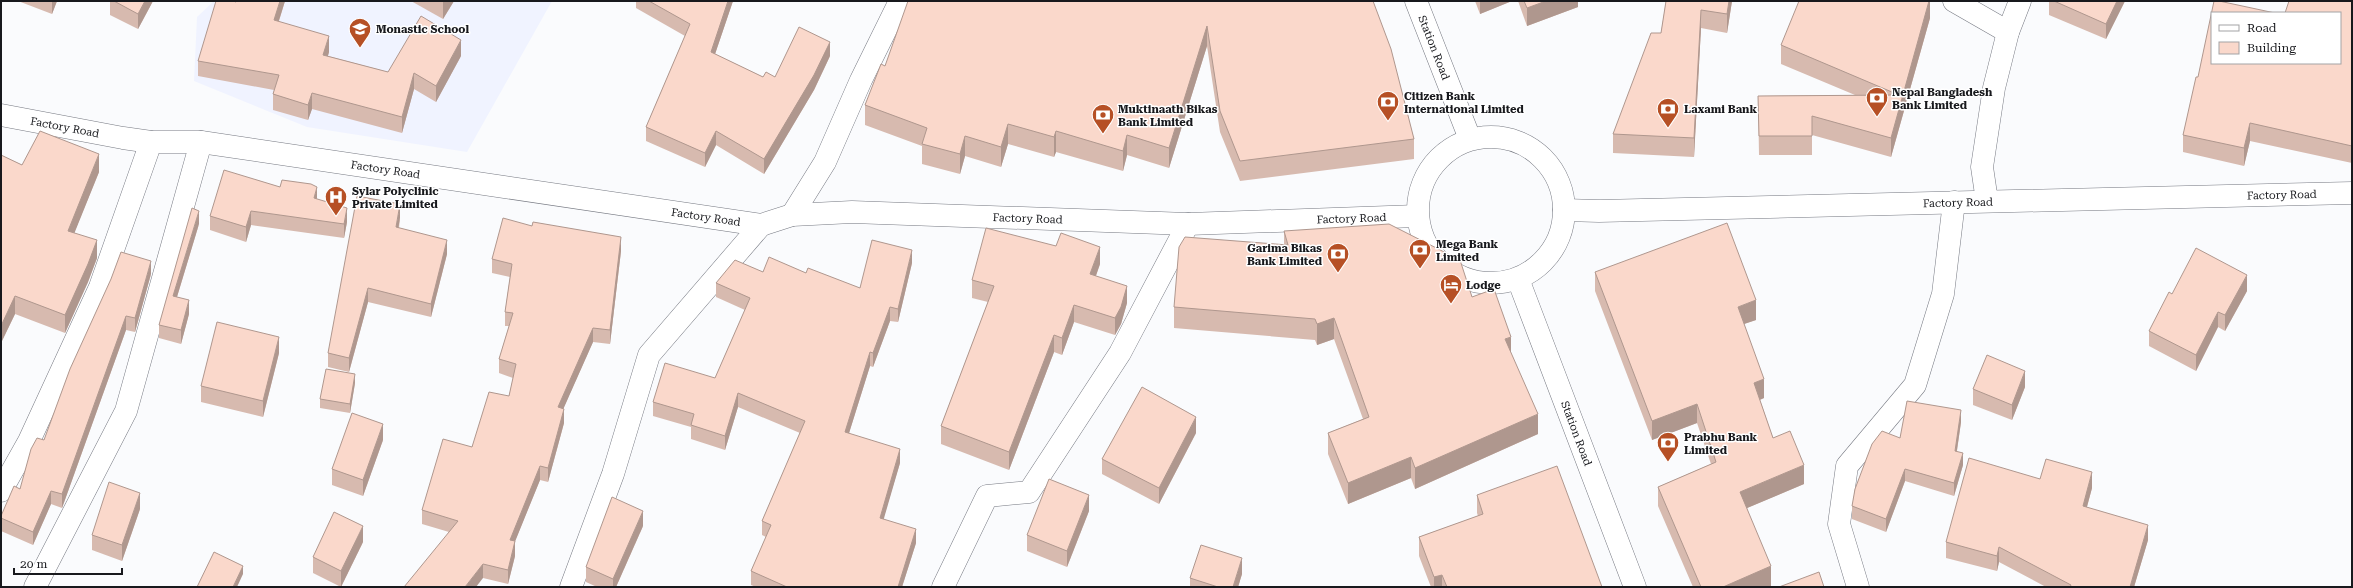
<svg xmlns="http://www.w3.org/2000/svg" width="2353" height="588" font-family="'Roboto Serif',serif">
	<rect width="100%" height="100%" fill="#fafbfd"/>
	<!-- built -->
	<path fill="#f0f3ff" d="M214 1H552L467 152 307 127 194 81 197 17Z"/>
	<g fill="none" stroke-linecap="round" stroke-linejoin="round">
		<!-- minor casing -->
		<g stroke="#767982" stroke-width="23">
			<g id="minor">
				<path id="s1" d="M1416 1 1470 139"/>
				<path d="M1954 1 2008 32"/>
				<path d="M1987 201 1982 167 1994 88 2008 32 2020 1"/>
				<path d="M792 215 825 162 861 80 900 1"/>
				<path id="s2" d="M1518 279 1635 587"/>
				<path d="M1 491 29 441 100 287 151 142"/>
				<path d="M35 587 126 411 201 142"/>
				<path d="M571 587 613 474 649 355 761 225"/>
				<path d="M943 587 987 496 1029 492 1120 353 1188 224"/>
				<path d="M1858 587 1839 524 1847 466 1915 385 1943 294 1954 202"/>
			</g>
		</g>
		<!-- major casing -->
		<g stroke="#767982" stroke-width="23">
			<g id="major">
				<path id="s3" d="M1 115 123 138 151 142H201L761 225 792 215 852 212 1188 224 1417 216"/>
				<circle cx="1491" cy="210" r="73"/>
				<path id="s4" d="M1564 210 1599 211 2352 193"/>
			</g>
		</g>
		<!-- minor -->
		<use href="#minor" stroke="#fff" stroke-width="22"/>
		<!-- major -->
		<use href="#major" stroke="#fff" stroke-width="22"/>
	</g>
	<!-- wall -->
	<g fill="#d7baaf">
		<path d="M18 1H57L52 14Z"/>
		<path d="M110 1H153L138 29 110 15Z"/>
		<path d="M285 1 279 21 329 52 328 56 388 72 461 56 436 102 414 89 402 133 312 109 308 120 273 110V94L274 90 198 76V61L236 2Z"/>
		<path d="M411 1H454L443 19Z"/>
		<path d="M636 1H733L715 54 763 77H775L830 56 814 90 764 174 716 145 705 167 646 141V127L685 36 636 8Z"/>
		<path d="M1373 1 1414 139V159L1240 181 1220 132 1207 46 1169 168 1127 155 1123 171 1056 152 1054 157 1008 144 1001 167 965 156 960 174 922 164V146L865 125V105L885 66Z"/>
		<path d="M1475 1H1512L1480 14Z"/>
		<path d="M1518 1H1578V7L1527 26Z"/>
		<path d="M1666 1H1732L1727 33 1701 28 1694 157 1613 153V134L1661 33Z"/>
		<path d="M1930 1V18L1891 157 1812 135V155H1759L1758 96 1855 95 1781 64V45Z"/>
		<path d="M2049 1H2125L2106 39 2049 15Z"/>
		<path d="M2352 1V163L2250 141 2244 166 2183 152V135L2198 77 2340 63Z"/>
		<path d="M1 155 22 165 99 172 74 233 97 258 88 282 65 333 15 314 1 343Z"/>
		<path d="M317 199 347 222 344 238 251 225 246 242 210 230V216Z"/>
		<path d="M400 218 399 228 447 254 431 317 368 302 349 372 328 367V353Z"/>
		<path d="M199 224 177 297 189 314 181 344 159 338V325Z"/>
		<path d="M1284 231 1472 297 1511 353 1538 434 1415 489 1411 478 1348 504 1328 454V433L1363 419 1334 339 1317 345 1315 340 1174 328V307L1284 245Z"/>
		<path d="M621 251 610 344 593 342 563 409 564 423 548 482 540 480 515 541V556L508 584 483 578 449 532 422 524V510L472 447 509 396 513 378 499 373V359L509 326H505V312L510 277 492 273V259Z"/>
		<path d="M912 263 898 322 890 321 873 367 870 366 849 433 900 463 883 519 916 543 902 587H756L751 585V571L766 537 762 535V521L800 433 738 407 725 450 691 439V427L653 416V402L715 378 745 310 716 297V283L763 272 806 273 860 288Z"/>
		<path d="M1100 264 1096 276 1127 303 1121 324 1115 335 1074 322 1062 355 1054 352 1009 470 941 444V426L988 302 972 298V280Z"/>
		<path d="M1595 272 1756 320 1744 324 1764 398 1760 400 1773 438 1804 484 1747 508 1771 586 1767 587H1693L1658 506V487L1711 464 1697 423 1652 440 1595 291Z"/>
		<path d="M151 274 135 332 126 330 62 508 51 504 33 545 1 531V516L20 489 44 440Z"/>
		<path d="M2247 291 2225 331 2218 327 2196 371 2149 346V331L2172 294Z"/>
		<path d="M279 353 263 417 201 402V386Z"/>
		<path d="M355 383 350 413 320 408V399Z"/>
		<path d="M2025 387 2012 420 1973 405V389Z"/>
		<path d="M1961 422 1957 451 1963 465 1954 496 1905 481 1886 532 1852 519V506L1900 438Z"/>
		<path d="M1196 433 1159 504 1102 474V459Z"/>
		<path d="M383 440 363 496 332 485V469Z"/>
		<path d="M2040 479 2092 488 2087 507 2148 540 2134 587H2046L1999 562 1997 571 1946 558V542Z"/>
		<path d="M1477 495 1602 587H1431L1419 556V537L1478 516 1477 513Z"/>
		<path d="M140 509 122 561 92 550V535Z"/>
		<path d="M1089 511 1067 567 1027 551V535Z"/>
		<path d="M643 526 616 587H597L586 582V567Z"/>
		<path d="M363 542 341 587 313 573V557Z"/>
		<path d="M1242 574 1238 587H1190V578Z"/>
	</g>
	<!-- shaded-wall -->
	<g fill="#af978e">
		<path d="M52 1H57L52 14Z"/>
		<path d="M145 1H153L138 29V14Z"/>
		<path d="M280 1H285L274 36V20Z"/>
		<path d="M443 1H454L443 19Z"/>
		<path d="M728 1H733L711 66V52Z"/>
		<path d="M1480 1H1512L1480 14Z"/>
		<path d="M1546 1H1578V7L1527 26V8Z"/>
		<path d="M1729 1H1732L1727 33V14Z"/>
		<path d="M1929 1H1930V18L1891 157V138Z"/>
		<path d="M2117 1H2125L2106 39V24Z"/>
		<path d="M1701 10V28L1694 157V138Z"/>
		<path d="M1207 26V46L1169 168V148Z"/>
		<path d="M329 36V52L323 71V55Z"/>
		<path d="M461 40V56L436 102V86Z"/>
		<path d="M830 42V56L814 90 764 174V159Z"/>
		<path d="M414 73V89L402 133V117Z"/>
		<path d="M312 93V109L308 120V105Z"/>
		<path d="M2250 123V141L2244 166V148Z"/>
		<path d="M1008 124V144L1001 167V147Z"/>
		<path d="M716 131V145L705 167V153Z"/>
		<path d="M1056 131V152L1054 157V137Z"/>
		<path d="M1127 135V155L1123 171V151Z"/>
		<path d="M965 136V156L960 174V154Z"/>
		<path d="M99 154V172L68 249V231Z"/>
		<path d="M317 187V201L314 198Z"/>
		<path d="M400 204V218L396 241V227Z"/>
		<path d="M347 208V222L344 238V224Z"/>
		<path d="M199 211V224L173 310V296Z"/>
		<path d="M251 211V225L246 242V227Z"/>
		<path d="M621 237V251L610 344V330Z"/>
		<path d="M97 240V258L88 282 65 333V315Z"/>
		<path d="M447 240V254L431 317V304Z"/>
		<path d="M1100 247V264L1090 292V274Z"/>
		<path d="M912 250V263L898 322V309Z"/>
		<path d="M151 261V274L135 332V318Z"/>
		<path d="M2247 275V291L2225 331V315Z"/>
		<path d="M1127 286V303L1121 324 1115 335V318Z"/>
		<path d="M368 288V302L349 372V358Z"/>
		<path d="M15 296V314L1 343V326Z"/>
		<path d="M189 300V314L181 344V330Z"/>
		<path d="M1756 300V320L1738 326V307Z"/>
		<path d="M1074 305V322L1062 355V338Z"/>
		<path d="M890 307V321L873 367V353Z"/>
		<path d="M2218 312V327L2196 371V355Z"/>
		<path d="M126 316V330L62 508V494Z"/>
		<path d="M1334 318V339L1317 345V324Z"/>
		<path d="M593 328V342L558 421V407Z"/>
		<path d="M1054 335V352L1009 470V452Z"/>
		<path d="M279 337V353L263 417V401Z"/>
		<path d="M1511 337V358L1505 339Z"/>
		<path d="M870 352V366L845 446V432Z"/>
		<path d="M2025 371V387L2012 420V405Z"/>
		<path d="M355 374V383L350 413V404Z"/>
		<path d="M1764 379V398L1754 402V383Z"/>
		<path d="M738 393V407L725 450V436Z"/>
		<path d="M1697 404V423L1652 440V421Z"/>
		<path d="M564 409V423L548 482V468Z"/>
		<path d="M1961 410V422L1955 463V451Z"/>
		<path d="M1538 414V434L1415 489V468Z"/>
		<path d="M1196 417V433L1159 504V488Z"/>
		<path d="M383 424V440L363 496V480Z"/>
		<path d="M900 449V463L880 532V518Z"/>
		<path d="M1963 453V465L1954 496V483Z"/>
		<path d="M1411 457V478L1348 504V483Z"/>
		<path d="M1804 465V484L1740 511V492Z"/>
		<path d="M540 466V480L510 554V540Z"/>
		<path d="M1905 469V481L1886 532V519Z"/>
		<path d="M2092 472V488L2083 521V506Z"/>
		<path d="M51 491V504L33 545V532Z"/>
		<path d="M140 493V509L122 561V545Z"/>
		<path d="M1089 495V511L1067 567V551Z"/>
		<path d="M643 511V526L616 587H613V579Z"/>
		<path d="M2148 525V540L2134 587H2130Z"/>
		<path d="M363 526V542L341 587V571Z"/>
		<path d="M916 529V543L902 587H898Z"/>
		<path d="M515 541V556L508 584V570Z"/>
		<path d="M1999 547V562L1997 571V556Z"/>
		<path d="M1242 558V574L1238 587H1233Z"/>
		<path d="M483 564V578L476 587H465Z"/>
		<path d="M243 566V574L237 587H233Z"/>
		<path d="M1771 566V586L1767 587H1723Z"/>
		<path d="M1442 575V587H1434V577Z"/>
	</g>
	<!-- building -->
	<g fill="#fad8cb" stroke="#af978e">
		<path d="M114 1H145L138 14Z"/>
		<path d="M216 1H233L236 2 237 1H280L274 20 329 36 323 55 388 72 421 16 461 40 436 86 414 73 402 117 312 93 308 105 273 94 279 75 198 61Z"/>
		<path d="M649 1H728L711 52 763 77 766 72 775 77 799 27 830 42 814 75 764 159 716 131 705 153 646 127 690 24Z"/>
		<path d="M908 1H1373L1391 49 1414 139 1240 161 1220 111 1207 26 1169 148 1127 135 1123 151 1056 131 1054 137 1008 124 1001 147 965 136 960 154 922 144 927 128 865 105 881 64 885 66Z"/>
		<path d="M1524 1H1546L1527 8Z"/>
		<path d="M1666 1H1729L1727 14 1701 10 1694 138 1613 134 1651 33H1661Z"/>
		<path d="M1799 1H1929L1891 138 1812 116V136H1759L1758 96 1899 95 1781 45Z"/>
		<path d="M2054 1H2117L2106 24Z"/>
		<path d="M2214 1H2219L2275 13H2212V63H2340V13H2285L2289 1H2352V146L2250 123 2244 148 2183 135 2196 77H2198Z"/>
		<path d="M40 131 99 154 68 231 97 240 88 264 65 315 15 296 1 326V155L22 165Z"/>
		<path d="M224 170 280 187 282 180 311 184 317 187 314 198 347 208 344 224 251 211 246 227 210 216Z"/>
		<path d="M357 196 400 204 396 227 447 240 431 304 368 288 349 358 328 353Z"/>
		<path d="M192 208 199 211 173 296 189 300 181 330 159 325Z"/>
		<path d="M503 218 532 226 533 222 621 237 610 330 593 328 558 407 564 409 548 468 540 466 510 540 515 541 508 570 483 564 465 587H404L458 521 422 510 443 439 472 447 489 392 509 396 516 364 499 359 513 313 505 312 512 264 492 259Z"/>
		<path d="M1727 223 1756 300 1738 307 1764 379 1754 383 1773 438 1790 431 1804 465 1740 492 1771 566 1723 587H1701L1658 487 1716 462 1697 404 1652 421 1595 272Z"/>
		<path d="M1389 224 1460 260 1472 297 1494 289 1511 337 1505 339 1538 414 1415 468 1411 457 1348 483 1328 433 1369 417 1334 318 1317 324 1315 319 1174 307 1179 247 1185 237 1288 245 1284 231Z"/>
		<path d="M986 228 1056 246 1061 233 1100 247 1090 274 1127 286 1121 307 1115 318 1074 305 1062 338 1054 335 1009 452 941 426 994 286 972 280Z"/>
		<path d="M872 240 912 250 898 309 890 307 873 353 870 352 845 432 900 449 880 518 916 529 898 587H787L751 571 771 525 762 521 805 421 738 393 725 436 691 425 694 414 653 402 665 363 715 378 750 298 716 283 735 260 763 272 769 257 806 273 808 268 860 288Z"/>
		<path d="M2196 248 2247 275 2225 315 2218 312 2196 355 2149 331 2169 292 2172 294Z"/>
		<path d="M121 252 151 261 135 318 126 316 62 494 51 491 33 532 1 518V516L14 486 20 489 31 449 37 438 44 440 70 369 111 279Z"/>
		<path d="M217 322 279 337 263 401 201 386Z"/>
		<path d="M1987 355 2025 371 2012 405 1973 389Z"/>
		<path d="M326 369 355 374 350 404 320 399Z"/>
		<path d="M1142 387 1196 417 1159 488 1102 459Z"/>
		<path d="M1907 401 1961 410 1955 451 1963 453 1954 483 1905 469 1886 519 1852 506 1855 489 1872 444 1882 431 1900 438Z"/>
		<path d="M352 413 383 424 363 480 332 469Z"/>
		<path d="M1969 458 2040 479 2046 459 2092 472 2083 506 2148 525 2130 587H2131H2070L2071 585 1999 547 1997 556 1946 542Z"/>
		<path d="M1557 466 1602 587H1447L1442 575 1434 577 1419 537 1483 514 1477 495Z"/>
		<path d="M1049 479 1089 495 1067 551 1027 535Z"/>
		<path d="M109 482 140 493 122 545 92 535Z"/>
		<path d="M612 497 643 511 613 579 586 567Z"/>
		<path d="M334 512 363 526 341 571 313 557Z"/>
		<path d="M1201 545 1242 558 1233 587H1218L1190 578Z"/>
		<path d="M214 552 243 566 233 587H197Z"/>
		<path d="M1819 572 1824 587H1779Z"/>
	</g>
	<!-- icons -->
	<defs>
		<g id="school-pin" transform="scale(1.15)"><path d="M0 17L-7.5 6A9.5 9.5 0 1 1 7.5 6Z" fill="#b65025" stroke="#fff"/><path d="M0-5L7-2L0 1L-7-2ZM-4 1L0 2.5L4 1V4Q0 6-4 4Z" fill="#fff"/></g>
		<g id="bank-pin" transform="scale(1.15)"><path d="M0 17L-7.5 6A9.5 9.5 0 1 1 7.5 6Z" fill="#b65025" stroke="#fff"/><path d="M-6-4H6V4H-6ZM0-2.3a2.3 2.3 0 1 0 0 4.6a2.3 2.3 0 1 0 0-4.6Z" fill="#fff"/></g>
		<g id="hospital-pin" transform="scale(1.15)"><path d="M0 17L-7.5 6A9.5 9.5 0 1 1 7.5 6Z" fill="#b65025" stroke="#fff"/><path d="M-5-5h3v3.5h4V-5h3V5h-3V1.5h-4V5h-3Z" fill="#fff"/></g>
		<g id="hotel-pin" transform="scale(1.15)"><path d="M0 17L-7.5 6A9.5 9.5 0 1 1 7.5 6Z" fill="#b65025" stroke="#fff"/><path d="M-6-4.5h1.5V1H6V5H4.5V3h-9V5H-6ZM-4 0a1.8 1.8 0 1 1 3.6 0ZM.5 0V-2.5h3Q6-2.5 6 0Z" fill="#fff"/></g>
	</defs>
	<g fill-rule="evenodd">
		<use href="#school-pin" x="360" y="29"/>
		<use href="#bank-pin" x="1877" y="98"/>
		<use href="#bank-pin" x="1388" y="102"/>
		<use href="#bank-pin" x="1668" y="109"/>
		<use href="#bank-pin" x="1103" y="115"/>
		<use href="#hospital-pin" x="336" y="197"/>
		<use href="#bank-pin" x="1420" y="250"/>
		<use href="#bank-pin" x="1338" y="254"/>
		<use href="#hotel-pin" x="1451" y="285"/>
		<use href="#bank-pin" x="1668" y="443"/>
	</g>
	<g text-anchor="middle" stroke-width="3" stroke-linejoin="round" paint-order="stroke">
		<!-- poi labels -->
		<g font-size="11" font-weight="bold" fill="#18191d" stroke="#fff" text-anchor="start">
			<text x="376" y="33">Monastic School</text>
			<text x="1892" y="96">Nepal Bangladesh<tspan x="1892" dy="13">Bank Limited</tspan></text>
			<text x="1404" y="100">Citizen Bank<tspan x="1404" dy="13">International Limited</tspan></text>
			<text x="1118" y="113">Muktinaath Bikas<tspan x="1118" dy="13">Bank Limited</tspan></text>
			<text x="1684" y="113">Laxami Bank</text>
			<text x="352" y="195">Sylar Polyclinic<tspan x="352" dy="13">Private Limited</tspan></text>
			<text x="1436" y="248">Mega Bank<tspan x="1436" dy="13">Limited</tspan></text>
			<text x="1322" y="252" text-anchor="end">Garima Bikas<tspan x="1322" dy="13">Bank Limited</tspan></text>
			<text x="1466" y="289">Lodge</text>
			<text x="1684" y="441">Prabhu Bank<tspan x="1684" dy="13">Limited</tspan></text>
		</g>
		<!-- street labels -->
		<g font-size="11" fill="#18191d" stroke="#fff">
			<text dy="4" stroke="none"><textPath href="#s1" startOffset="50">Station Road</textPath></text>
			<text dy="4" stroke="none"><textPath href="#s3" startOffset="65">Factory Road</textPath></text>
			<text dy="4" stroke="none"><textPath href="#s3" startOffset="389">Factory Road</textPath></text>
			<text dy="4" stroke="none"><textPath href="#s4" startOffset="718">Factory Road</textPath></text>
			<text dy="4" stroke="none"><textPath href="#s4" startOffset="394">Factory Road</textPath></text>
			<text dy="4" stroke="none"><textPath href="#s3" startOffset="713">Factory Road</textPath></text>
			<text dy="4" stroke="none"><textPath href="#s3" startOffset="1037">Factory Road</textPath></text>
			<text dy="4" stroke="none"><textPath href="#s3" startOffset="1361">Factory Road</textPath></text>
			<text dy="4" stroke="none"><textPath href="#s2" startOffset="165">Station Road</textPath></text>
		</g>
	</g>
	<!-- border -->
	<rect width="2353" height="588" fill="none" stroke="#18191d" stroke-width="4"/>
	<!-- legend -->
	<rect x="2211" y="12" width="130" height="52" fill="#ffffff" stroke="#a3a3a5"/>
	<rect x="2219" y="25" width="20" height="6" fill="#ffffff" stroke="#a3a3a5"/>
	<text x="2247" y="32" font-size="12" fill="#18191d">Road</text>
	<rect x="2219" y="42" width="20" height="12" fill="#fad8cb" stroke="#a3a3a5"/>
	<text x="2247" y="52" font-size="12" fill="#18191d">Building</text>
	<!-- scale -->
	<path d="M14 568v6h108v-6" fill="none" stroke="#18191d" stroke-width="2"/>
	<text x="20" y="568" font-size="12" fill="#18191d" stroke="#ffffff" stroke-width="3" paint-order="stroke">20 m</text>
</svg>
